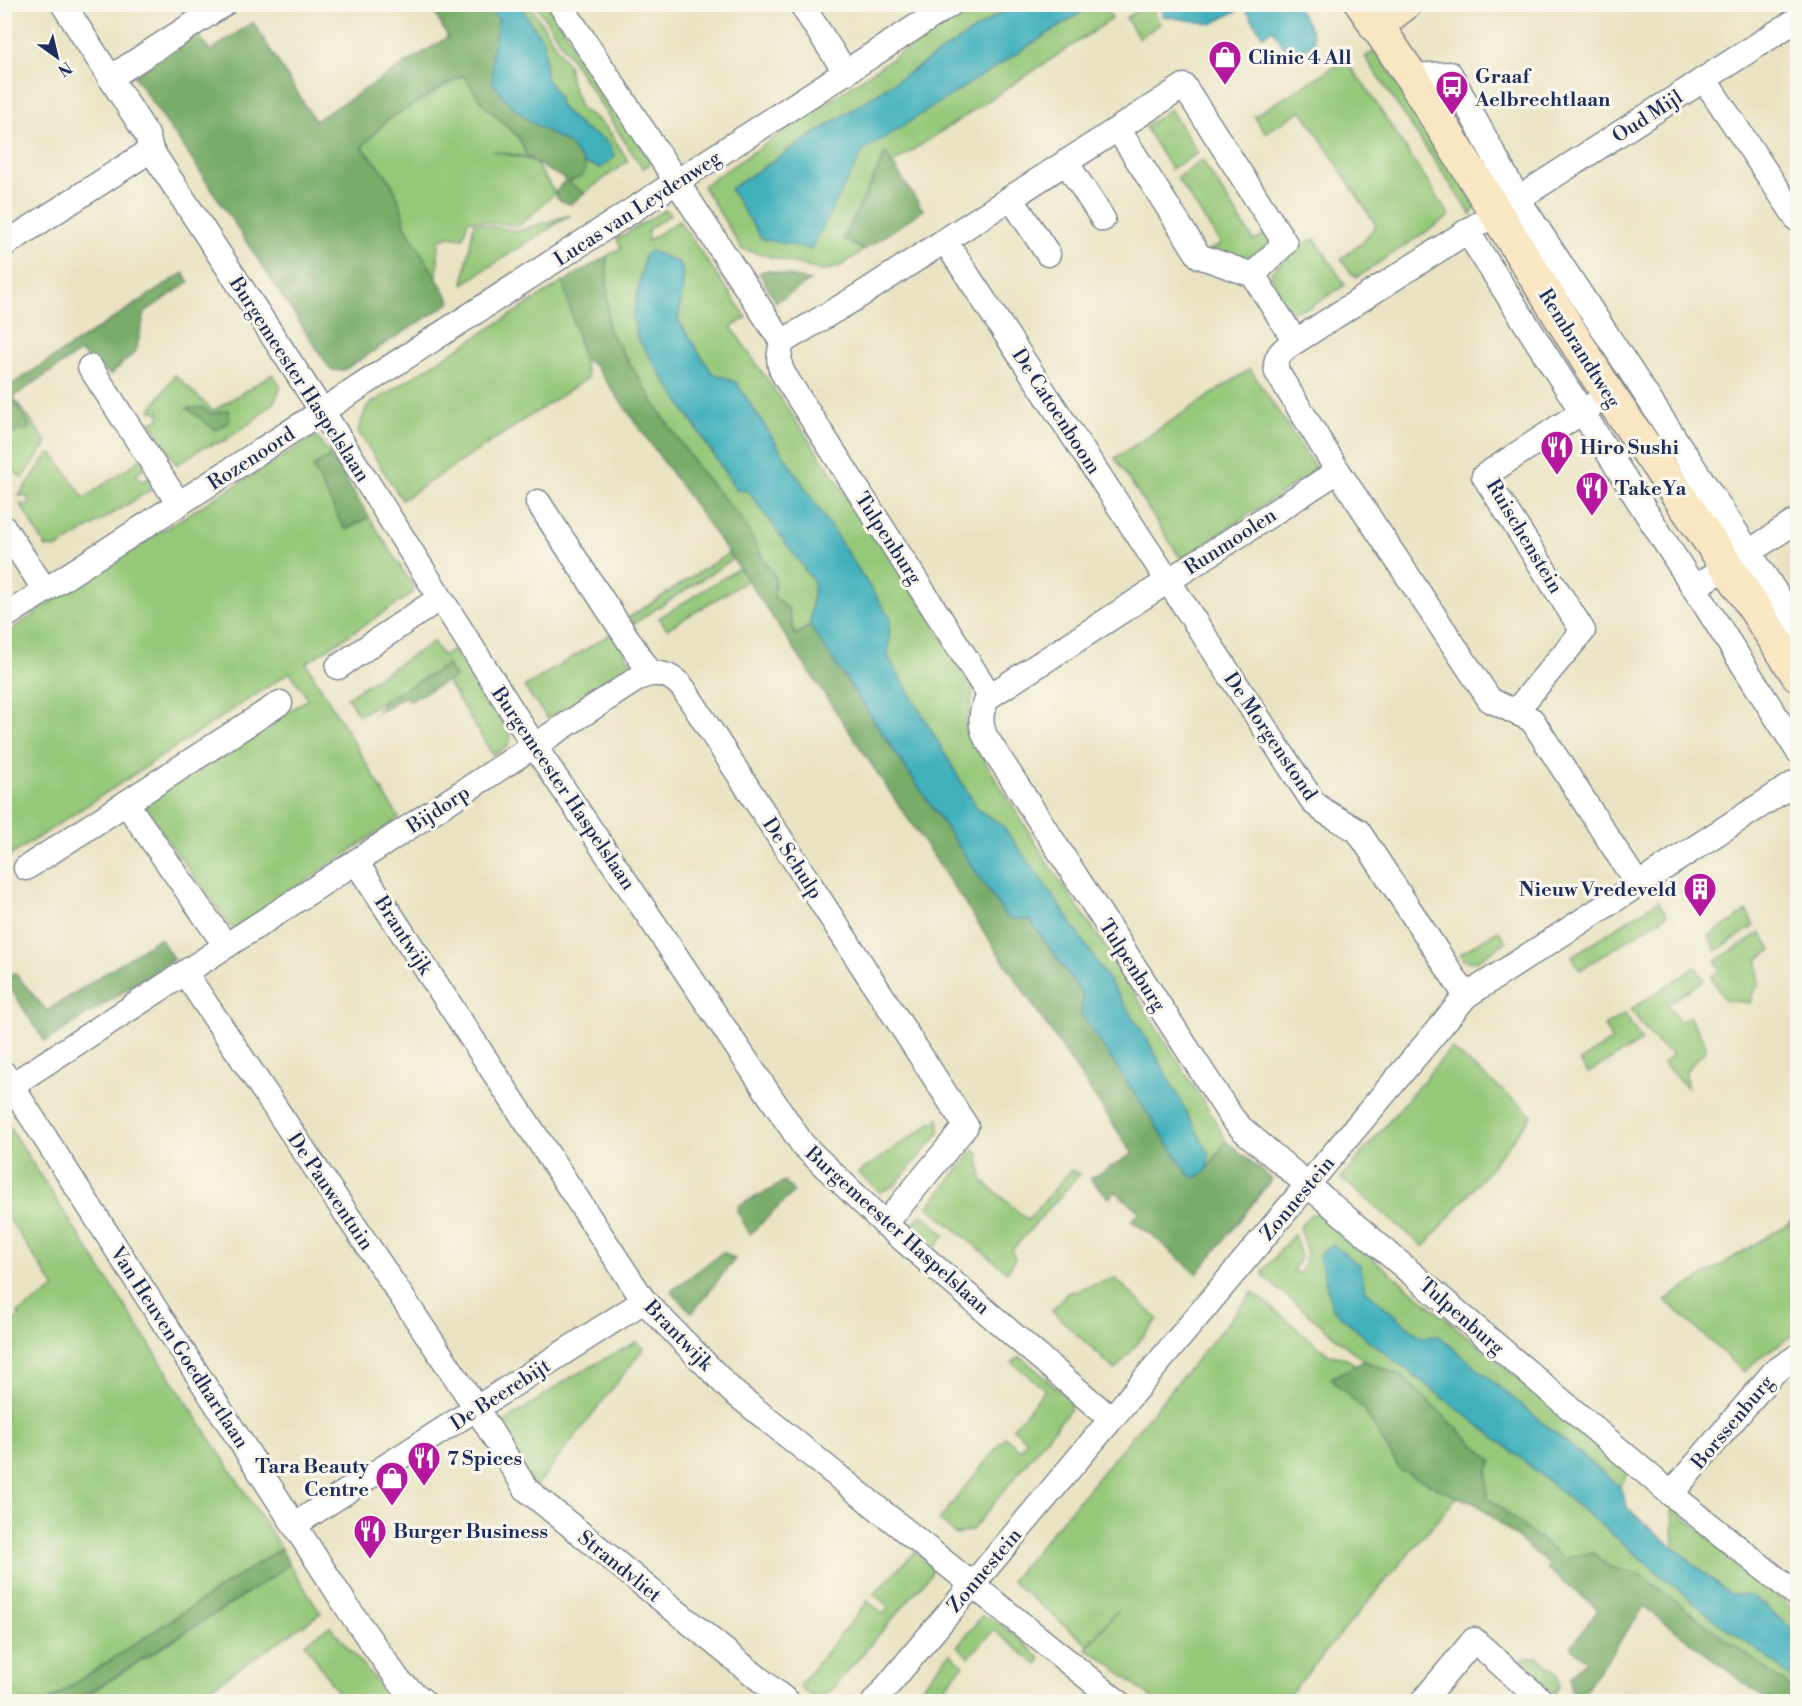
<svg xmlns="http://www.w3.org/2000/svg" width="1802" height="1706" font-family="'Libre Bodoni',serif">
	<rect width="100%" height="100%" fill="#fbf7ec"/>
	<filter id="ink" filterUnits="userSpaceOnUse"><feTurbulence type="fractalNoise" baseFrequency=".0167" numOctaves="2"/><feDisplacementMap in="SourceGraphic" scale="12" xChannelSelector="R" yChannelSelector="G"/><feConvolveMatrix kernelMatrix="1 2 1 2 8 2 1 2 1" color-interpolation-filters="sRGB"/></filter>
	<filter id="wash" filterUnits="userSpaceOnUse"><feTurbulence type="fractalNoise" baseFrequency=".008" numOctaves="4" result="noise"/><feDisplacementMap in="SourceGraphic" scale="24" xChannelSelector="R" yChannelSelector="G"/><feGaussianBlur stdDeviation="1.35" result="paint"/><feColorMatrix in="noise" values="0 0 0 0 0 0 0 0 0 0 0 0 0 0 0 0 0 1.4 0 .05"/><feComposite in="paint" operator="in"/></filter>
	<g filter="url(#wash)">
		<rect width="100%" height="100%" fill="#eae3c3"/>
		<!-- green -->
		<g fill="#95c878" stroke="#587c6b" stroke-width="1.5">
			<path d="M519 5H530L569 67 570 80 581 109C607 123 613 136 628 161L584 193 568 182 586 170 584 163 601 168 600 137 585 130 561 107 557 94 546 78 543 42Z"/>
			<path d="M536 5H548L651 162 647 166 642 168Z"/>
			<path d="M971 5H1013L730 189 810 249 863 151 1093 5H1106L1112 19 892 164 885 154 843 239 864 250 839 267 822 271 742 249 703 186Z"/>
			<path d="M1146 5H1151L1160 24 1139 38 1126 18Z"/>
			<path d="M1376 50 1476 206 1471 215 1365 57Z"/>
			<path d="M1345 60 1366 88 1450 216 1357 277 1352 274 1341 259 1363 242 1376 225 1302 110 1265 133 1254 116Z"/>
			<path d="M463 75 483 103 519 138 527 157 492 151 534 161 555 193 519 226 468 220 463 238 448 236 439 240 437 279 405 226 401 207 394 188 385 173 362 147 387 120Z"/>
			<path d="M1170 109 1198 153 1171 169 1145 127Z"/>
			<path d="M1202 160 1254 241 1267 233 1270 240 1251 263 1208 251 1221 244 1177 178Z"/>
			<path d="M665 210 671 214 648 230 647 241 679 221 747 318 731 327 921 602 974 690 965 729 1051 868 1101 940 1213 1117 1226 1141 1208 1169V1154L1147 1039 1062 909 1001 824 978 810 888 657 890 618 736 382 712 373 678 320C680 300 687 282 680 263L645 254 633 318 637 337 736 490 748 491 814 582 810 626 795 635 788 608 774 597 775 576 765 562 742 520 700 471 665 420 608 329 607 256 621 248 617 239Z"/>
			<path d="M570 215 463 284 474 223 518 231Z"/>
			<path d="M1315 239 1345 285 1311 307 1288 312 1273 289 1271 273C1284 258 1295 245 1315 239Z"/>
			<path d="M563 282 588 378 402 500 358 431 367 406Z"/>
			<path d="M1250 369 1317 470 1181 559 1115 458Z"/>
			<path d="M273 374 281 387 274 402 252 422 224 441 202 448 177 465 149 422 159 420V412L150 411 175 375 213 411Z"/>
			<path d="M13 397 47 443 23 478 5 465V429L15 433Z"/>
			<path d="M316 436 331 456 313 467 347 530 369 517 413 586V593L306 663 399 818 233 930 142 805 308 699 290 672 5 859V634L112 561Z"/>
			<path d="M48 454 54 455 84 498 141 459 145 467 136 474 142 482 152 476 157 486 57 548 46 547 20 504 29 505V497L19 496Z"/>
			<path d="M729 553 733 559 633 624 628 618Z"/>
			<path d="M739 568 748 580 667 629 659 618Z"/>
			<path d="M612 633 632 665 548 719 524 687Z"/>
			<path d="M433 642 443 656 456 649 511 736 508 746 493 755 447 681 455 677 447 665 359 715 347 697Z"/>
			<path d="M1658 901 1667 915 1580 970 1572 956Z"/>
			<path d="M1747 911 1754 926 1716 951 1709 936Z"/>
			<path d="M1498 930 1506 942 1475 962 1463 960 1460 954Z"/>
			<path d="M1760 933 1772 950 1758 959 1759 985 1752 994 1750 1003 1725 1000 1711 977 1721 970 1715 961Z"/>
			<path d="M1696 967 1704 980 1667 1004 1680 1022 1689 1016 1706 1045V1050L1686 1071 1687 1088 1663 1063 1673 1055C1655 1044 1643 1027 1631 1009Z"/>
			<path d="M1625 1014 1642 1041 1588 1073 1580 1061 1612 1040 1604 1026Z"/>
			<path d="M1451 1048 1532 1115 1483 1177 1424 1247 1341 1178Z"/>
			<path d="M939 1118V1134L894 1186 880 1192 858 1173Z"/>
			<path d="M4 1119 281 1548 48 1701H5V1326L20 1316 18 1313 55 1288 5 1213Z"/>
			<path d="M974 1150 979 1154 982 1180 1028 1220 1071 1170 1080 1174 1012 1250 1015 1260 1007 1272 928 1207Z"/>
			<path d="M922 1214 945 1235 935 1248 916 1232 913 1224Z"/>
			<path d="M1311 1214H1321L1342 1233 1576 1426 1628 1472 1620 1487 1438 1336 1421 1338 1365 1290 1360 1265 1350 1259 1334 1245 1367 1339 1506 1446 1715 1620 1774 1662 1797 1684V1699L1796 1692 1639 1574 1609 1567 1593 1552 1564 1559 1487 1497 1488 1469 1492 1461 1400 1375 1364 1361 1264 1277 1263 1271 1294 1234 1301 1257 1293 1271 1300 1273 1307 1255 1300 1227Z"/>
			<path d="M1797 1218V1332L1760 1357 1744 1372 1665 1300Z"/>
			<path d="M1115 1278 1158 1319 1115 1370 1052 1311 1067 1293Z"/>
			<path d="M1253 1292 1329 1355 1347 1358 1356 1366 1332 1379 1365 1411 1400 1470 1457 1497 1284 1701H1155L1102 1658 1086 1649 1118 1610 1088 1645 1011 1581Z"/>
			<path d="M636 1342 644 1348 535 1488 500 1425 570 1378Z"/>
			<path d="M1021 1357 1068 1398 1071 1408 972 1530 956 1535 939 1520 1005 1437 1020 1450 1027 1441 1013 1428 1045 1390 1012 1362Z"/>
			<path d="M1672 1507 1797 1613V1633L1752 1596 1729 1594 1674 1547Z"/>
			<path d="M915 1552 931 1565V1574L833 1688 818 1701 799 1686 868 1601 883 1614 889 1607 874 1594Z"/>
			<path d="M289 1564 321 1613 191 1701 76 1702 274 1576Z"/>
			<path d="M982 1616C1002 1619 1026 1646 1041 1659L1037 1665 994 1630 969 1657 957 1646Z"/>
			<path d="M330 1626 393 1701H343L305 1643Z"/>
			<path d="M950 1653 963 1665 933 1701H910Z"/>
			<path d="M1538 1657 1558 1674 1559 1687 1554 1694 1518 1664 1525 1658Z"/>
		</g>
		<!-- forest -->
		<g fill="#78ac68" stroke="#4a6e63" stroke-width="1.5">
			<path d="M430 5H481L499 19 492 54 553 133 569 144 584 163 586 170 581 177 568 182 584 193 571 204C563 202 557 201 555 193L566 179 546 169 527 157 519 137 483 104 463 75 387 120 362 147 385 173 394 188 401 207 405 226 451 302 344 370H331L195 164 134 76 197 33 210 51 253 22 315 121 448 37Z"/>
			<path d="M886 154 923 210 864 250 843 239Z"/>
			<path d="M607 256 608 329 665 420 700 471 742 520 765 562 775 577 774 597 788 608 795 635 810 626 1007 918 1030 920 1083 995 1082 1014 1190 1176 1208 1169 1226 1141 1272 1179 1197 1274 1153 1236 1131 1221 1140 1212 1115 1191 1109 1198 1090 1179 1133 1154 745 576 596 367 583 358 563 282Z"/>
			<path d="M767 270 810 281 776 302 759 273Z"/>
			<path d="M183 273 189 282 145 312 136 351 110 375 80 352 13 397 30 427C22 434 14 433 5 429V389Z"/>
			<path d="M202 407 211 414 229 410V422L215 430 187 408Z"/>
			<path d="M331 456 369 517 346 530 340 521 313 467Z"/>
			<path d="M448 665 455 677 409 701 405 696 376 714 383 701Z"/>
			<path d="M159 938 174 959 45 1042 5 980 14 972 47 1011Z"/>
			<path d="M784 1181 794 1192 750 1234 737 1211 739 1205 774 1188Z"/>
			<path d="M723 1252 735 1259 692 1313 671 1291Z"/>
			<path d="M1364 1361 1400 1375 1492 1461 1488 1469 1487 1497 1564 1559 1593 1552 1609 1567 1639 1574 1796 1692 1797 1701H1768L1644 1607 1577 1701H1573L1570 1678 1586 1660 1571 1647 1598 1609 1548 1570 1549 1564 1474 1502 1457 1497 1400 1470 1365 1411 1331 1378Z"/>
			<path d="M281 1548 289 1564 274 1576 76 1701H48Z"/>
		</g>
		<!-- water -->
		<g fill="#40b0bb" stroke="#2e708c" stroke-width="1.5">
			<path d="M481 5H519L544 42 546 78 557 94 561 107 585 130 600 137 608 143 615 156 601 168 584 163 569 144 529 121 508 102 493 83 492 54 499 19Z"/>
			<path d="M1013 5H1093L863 151 811 249 762 239 730 189Z"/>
			<path d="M1160 5H1296L1311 29 1315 43 1290 58 1273 29 1263 36 1244 7 1212 24 1163 16Z"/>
			<path d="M651 251 680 263C687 282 680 300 678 320L712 373 736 382 890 618 888 657 978 810 1001 824 1062 909 1147 1039 1209 1154 1208 1169 1198 1177 1190 1176 1081 1014 1083 995 1030 920 1007 918 810 626 814 582 748 491 737 490 637 337 633 318 645 254Z"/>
			<path d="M1334 1245 1350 1259 1360 1265 1365 1290 1421 1337 1438 1336 1620 1487 1628 1509 1729 1594 1752 1596 1797 1633V1684L1774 1662 1715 1620 1506 1446 1367 1339 1332 1308 1319 1255 1324 1250Z"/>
		</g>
	</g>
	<g filter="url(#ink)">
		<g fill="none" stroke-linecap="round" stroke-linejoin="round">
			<!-- street casing -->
			<g stroke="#828990" stroke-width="27">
				<g id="street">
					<path d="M63 4 147 135 151 150 322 411 535 747 803 1145 885 1224 1111 1419"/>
					<path d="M560 4 782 342C779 355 777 363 784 375L990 696C980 709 979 721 985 736L1232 1118 1242 1129 1671 1494 1798 1596"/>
					<path d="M801 4 846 73"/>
					<path d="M1411 76 1450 74 1518 199 1798 627"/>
					<path d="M110 78 224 4"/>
					<path d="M1704 79 1798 220"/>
					<path d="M1118 129 1199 256 1253 275 1295 341"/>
					<path d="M1066 162 1103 219"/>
					<path d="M1011 198 1048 254"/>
					<path d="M1467 231 1798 751"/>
					<path d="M945 241 1314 803 1324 811 1358 831 1466 996"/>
					<path d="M4 245 151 150"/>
					<path d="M782 342 859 296 1184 86 1285 243 1253 275"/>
					<path d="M90 367 179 504"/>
					<path d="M1338 471 1490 700 1532 720 1638 885"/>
					<path d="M538 502 650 673"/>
					<path d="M4 528 45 590"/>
					<path d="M1694 588 1798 520"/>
					<path d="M4 617 951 4"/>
					<path d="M338 667 440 598"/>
					<path d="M990 696 1338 471 1277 372C1274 361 1278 354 1287 347L1798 19"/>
					<path d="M1515 712 1583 631 1484 476 1594 404"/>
					<path d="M126 803 226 946"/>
					<path d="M356 862 644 1301 732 1391 1118 1702"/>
					<path d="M26 868 280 703"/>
					<path d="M185 973 477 1409 526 1489 737 1661 788 1702"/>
					<path d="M4 1074 349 1610 399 1681 424 1702"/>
					<path d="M12 1085 640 677C658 670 671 674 683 688L966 1126 885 1224"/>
					<path d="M1671 1494 1774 1372 1798 1356"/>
					<path d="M294 1525 644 1301"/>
					<path d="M874 1702 1466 996 1798 781"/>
					<path d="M1422 1702 1474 1640 1543 1702"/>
				</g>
			</g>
			<!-- secondary casing -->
			<g stroke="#828990" stroke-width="36">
				<g id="secondary">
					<path d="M1362 4 1411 76 1609 395 1727 566 1798 675"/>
					<path d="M1376 26 1404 4"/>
				</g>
			</g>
			<!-- street -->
			<use href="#street" stroke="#fff" stroke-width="24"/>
			<!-- secondary -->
			<use href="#secondary" stroke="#f9e7c3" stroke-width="33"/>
		</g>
	</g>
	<!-- icons -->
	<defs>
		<g id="shop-pin" transform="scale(1.725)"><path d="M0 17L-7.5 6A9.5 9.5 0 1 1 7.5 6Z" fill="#b5179e" stroke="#fbf7ec"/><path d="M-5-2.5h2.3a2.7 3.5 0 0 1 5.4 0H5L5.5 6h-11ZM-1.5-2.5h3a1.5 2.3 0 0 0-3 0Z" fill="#fff"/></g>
		<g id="bus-pin" transform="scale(1.725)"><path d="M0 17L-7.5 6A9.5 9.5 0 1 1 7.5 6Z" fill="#b5179e" stroke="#fbf7ec"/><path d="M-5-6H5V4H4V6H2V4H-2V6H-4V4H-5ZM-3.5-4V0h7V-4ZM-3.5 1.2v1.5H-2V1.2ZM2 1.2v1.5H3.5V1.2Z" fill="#fff"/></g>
		<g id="restaurant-pin" transform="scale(1.725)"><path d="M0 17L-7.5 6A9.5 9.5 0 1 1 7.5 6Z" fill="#b5179e" stroke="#fbf7ec"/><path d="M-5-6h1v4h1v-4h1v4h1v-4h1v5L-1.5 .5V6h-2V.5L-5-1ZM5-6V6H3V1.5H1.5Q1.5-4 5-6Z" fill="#fff"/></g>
		<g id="building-pin" transform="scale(1.725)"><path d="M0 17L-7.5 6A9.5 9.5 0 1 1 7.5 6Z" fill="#b5179e" stroke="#fbf7ec"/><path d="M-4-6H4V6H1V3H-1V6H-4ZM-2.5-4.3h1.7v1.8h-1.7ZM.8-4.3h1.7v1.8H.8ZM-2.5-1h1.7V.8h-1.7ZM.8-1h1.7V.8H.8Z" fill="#fff"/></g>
	</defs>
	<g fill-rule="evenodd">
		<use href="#shop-pin" x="1225" y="57"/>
		<use href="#bus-pin" x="1452" y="87"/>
		<use href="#restaurant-pin" x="1557" y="447"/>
		<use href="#restaurant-pin" x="1592" y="488"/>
		<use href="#building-pin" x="1700" y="889"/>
		<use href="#restaurant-pin" x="424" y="1458"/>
		<use href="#shop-pin" x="392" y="1478"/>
		<use href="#restaurant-pin" x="370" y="1531"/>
	</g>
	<g text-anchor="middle" stroke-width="6" stroke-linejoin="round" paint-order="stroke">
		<!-- poi labels -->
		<g font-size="20" font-weight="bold" fill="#1b2f5e" stroke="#fbf7ec" text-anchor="start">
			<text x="1248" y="64">Clinic 4 All</text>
			<text x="1475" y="83">Graaf<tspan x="1475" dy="23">Aelbrechtlaan</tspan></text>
			<text x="1580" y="454">Hiro Sushi</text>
			<text x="1615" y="495">TakeYa</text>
			<text x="1677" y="896" text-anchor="end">Nieuw Vredeveld</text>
			<text x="447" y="1465">7 Spices</text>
			<text x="369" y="1473" text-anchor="end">Tara Beauty<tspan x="369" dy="23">Centre</tspan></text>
			<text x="393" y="1538">Burger Business</text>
		</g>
		<!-- street labels -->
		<g font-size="20" fill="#1b2f5e" stroke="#fbf7ec">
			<text transform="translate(1647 116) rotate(-33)" y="7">Oud Mijl</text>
			<text transform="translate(637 208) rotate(-33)" y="7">Lucas van Leydenweg</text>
			<text transform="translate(1580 348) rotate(58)" y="7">Rembrandtweg</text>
			<text transform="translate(300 379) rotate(57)" y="7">Burgemeester Haspelslaan</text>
			<text transform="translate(1057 411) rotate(57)" y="7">De Catoenboom</text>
			<text transform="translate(251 458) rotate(-33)" y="7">Rozenoord</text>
			<text transform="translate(1525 536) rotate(59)" y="7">Ruischenstein</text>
			<text transform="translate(889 538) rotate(57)" y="7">Tulpenburg</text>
			<text transform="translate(1230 541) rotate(-33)" y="7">Runmoolen</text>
			<text transform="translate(1271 736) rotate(56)" y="7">De Morgenstond</text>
			<text transform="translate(564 788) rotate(56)" y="7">Burgemeester Haspelslaan</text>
			<text transform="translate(438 809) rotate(-33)" y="7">Bijdorp</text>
			<text transform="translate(793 858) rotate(57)" y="7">De Schulp</text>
			<text transform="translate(404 935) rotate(57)" y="7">Brantwijk</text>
			<text transform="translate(1133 965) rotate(57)" y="7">Tulpenburg</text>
			<text transform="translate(331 1191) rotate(56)" y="7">De Pauwentuin</text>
			<text transform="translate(1297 1198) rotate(-50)" y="7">Zonnestein</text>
			<text transform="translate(898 1230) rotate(42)" y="7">Burgemeester Haspelslaan</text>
			<text transform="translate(1462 1316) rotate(41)" y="7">Tulpenburg</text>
			<text transform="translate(679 1335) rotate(46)" y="7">Brantwijk</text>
			<text transform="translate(180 1347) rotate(57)" y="7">Van Heuven Goedhartlaan</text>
			<text transform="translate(500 1394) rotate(-33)" y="7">De Beerebijt</text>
			<text transform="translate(1732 1422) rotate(-50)" y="7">Borssenburg</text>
			<text transform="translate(620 1566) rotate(39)" y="7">Strandvliet</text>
			<text transform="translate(984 1570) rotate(-50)" y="7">Zonnestein</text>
		</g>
	</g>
	<!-- margin -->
	<rect width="1802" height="1706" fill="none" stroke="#fbf7ec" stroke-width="24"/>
	<!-- north arrow -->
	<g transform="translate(57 57) rotate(146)" stroke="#fbf7ec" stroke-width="4.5" paint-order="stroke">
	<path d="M0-4.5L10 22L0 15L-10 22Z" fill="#1b2f5e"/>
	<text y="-9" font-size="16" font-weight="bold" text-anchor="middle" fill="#1b2f5e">N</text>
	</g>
</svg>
